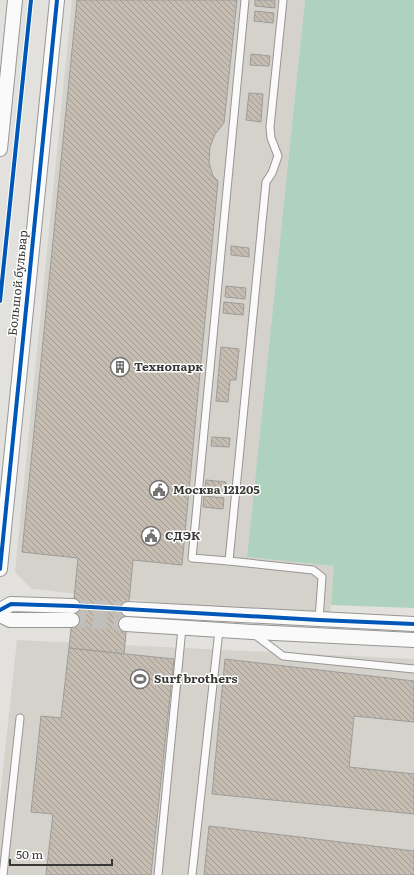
<svg xmlns="http://www.w3.org/2000/svg" width="414" height="875" font-family="Literata,serif">
	<defs>
		<pattern id="building-back-hatch" width="6" height="6" patternUnits="userSpaceOnUse"><rect width="6" height="6" fill="#c6bdb2"/><path d="M-1 5l2 2M0 0l6 6M5-1l2 2" fill="none" stroke="#a29b92"/></pattern>
	</defs>
	<rect width="100%" height="100%" fill="#e2e1de"/>
	<!-- built -->
	<g fill="#d4d2cb">
		<path d="M72 0H305L247 557 335 566 330 612 240 611 32 589 15 572Z"/>
		<path d="M17 640 414 659V875H0V797Z"/>
	</g>
	<!-- green -->
	<path fill="#afd2be" d="M305 0H414V608L331 605 334 566 247 557Z"/>
	<!-- building -->
	<g fill="url(#building-back-hatch)" stroke="#9d9c9a">
		<path d="M77 0H237L224 123 215 134 210 147 209 163 213 176 218 181 182 565 133 560 124 654 69 648 78 558 22 552Z"/>
		<path d="M255 0H275V8L255 6Z"/>
		<path d="M255 11 274 13 273 23 254 21Z"/>
		<path d="M251 54 270 56 269 66 250 65Z"/>
		<path d="M249 93 263 94 261 122 246 120Z"/>
		<path d="M231 246 249 248V257L231 255Z"/>
		<path d="M226 286 246 288 245 299 225 297Z"/>
		<path d="M224 302 244 304 243 315 223 313Z"/>
		<path d="M221 347 239 349 236 380H230L228 402 216 401Z"/>
		<path d="M212 437 230 438 229 447 211 446Z"/>
		<path d="M206 480 226 482 225 493 205 491Z"/>
		<path d="M204 496 224 498 223 509 203 507Z"/>
		<path d="M69 648 174 659 151 875H46L53 814 31 812 41 716 61 718Z"/>
		<path d="M225 659 414 681V722L354 716 349 767 414 774V814L212 794Z"/>
		<path d="M209 826 414 851V875H204Z"/>
	</g>
	<g fill="none" stroke-linecap="round" stroke-linejoin="round">
		<!-- minor-tunnel -->
		<g stroke="#c0bfbc" stroke-width="14" stroke-dasharray="14 7" stroke-linecap="butt">
			<path d="M73 606 128 609"/>
			<path d="M72 620 126 624"/>
		</g>
		<!-- service casing -->
		<g stroke="#979694" stroke-width="9">
			<g id="service">
				<path d="M283 0 270 127 271 138 278 156 272 173 266 182 229 561 313 570 322 577 319 620"/>
				<path d="M229 561 192 558 245 0"/>
				<path d="M254 634 283 656 414 669"/>
				<path d="M3 875 20 718"/>
				<path d="M158 875 182 628"/>
				<path d="M192 875 219 630"/>
			</g>
		</g>
		<!-- minor casing -->
		<g stroke="#979694" stroke-width="16">
			<g id="minor">
				<path d="M0 149 15 0"/>
				<path d="M0 569 57 0"/>
				<path d="M128 609 414 624"/>
				<path d="M0 610 11 604 73 606"/>
				<path d="M0 615 10 620H72"/>
				<path d="M126 624 252 632 414 640"/>
			</g>
		</g>
		<!-- service -->
		<use href="#service" stroke="#fbfafa" stroke-width="7"/>
		<!-- minor -->
		<use href="#minor" stroke="#fbfafa" stroke-width="14"/>
		<!-- cycleway casing -->
		<g stroke="#fff" stroke-width="6">
			<g id="cycleway">
				<path d="M0 301 31 0"/>
				<path d="M0 569 57 0"/>
				<path d="M0 610 11 604 73 606 319 620 414 624"/>
			</g>
		</g>
		<!-- cycleway -->
		<use href="#cycleway" stroke="#0057b8" stroke-width="4"/>
	</g>
	<!-- icons -->
	<defs>
		<g id="building-ring" transform="scale(1)"><circle r="9.5" fill="#fff" stroke="#747371" stroke-width="1.5"/><path d="M-4-6H4V6H1V3H-1V6H-4ZM-2.5-4.3h1.7v1.8h-1.7ZM.8-4.3h1.7v1.8H.8ZM-2.5-1h1.7V.8h-1.7ZM.8-1h1.7V.8H.8Z" fill="#747371"/></g>
		<g id="civic-ring" transform="scale(1)"><circle r="9.5" fill="#fff" stroke="#747371" stroke-width="1.5"/><path d="M-.6-6.5H3V-4.5H.6V-3L4-1V1h2V6H-6V1h2V-1L-.6-3ZM-1.2 2.5V6h2.4V2.5Z" fill="#747371"/></g>
		<g id="stadium-ring" transform="scale(1)"><circle r="9.5" fill="#fff" stroke="#747371" stroke-width="1.5"/><path d="M0-5a6.5 5 0 1 0 0 10a6.5 5 0 1 0 0-10ZM-3.5-1.8h7v3.6h-7Z" fill="#747371"/></g>
	</defs>
	<g fill-rule="evenodd">
		<use href="#building-ring" x="120" y="367"/>
		<use href="#civic-ring" x="159" y="490"/>
		<use href="#civic-ring" x="151" y="536"/>
		<use href="#stadium-ring" x="140" y="679"/>
	</g>
	<g text-anchor="middle" stroke-width="3" stroke-linejoin="round" paint-order="stroke">
		<!-- street labels -->
		<g font-size="12" fill="#383836" stroke="#fff">
			<text transform="translate(18 283) rotate(-84)" y="4">Большой бульвар</text>
		</g>
		<!-- poi labels -->
		<g font-size="12" font-weight="bold" fill="#383836" stroke="#fff" text-anchor="start">
			<text x="134" y="371">Технопарк</text>
			<text x="173" y="494">Москва 121205</text>
			<text x="165" y="540">СДЭК</text>
			<text x="154" y="683">Surf brothers</text>
		</g>
	</g>
	<!-- scale -->
	<path d="M10 859v6h102v-6" fill="none" stroke="#383836" stroke-width="2"/>
	<text x="16" y="859" font-size="12" fill="#383836" stroke="#ffffff" stroke-width="3" paint-order="stroke">50 m</text>
</svg>
